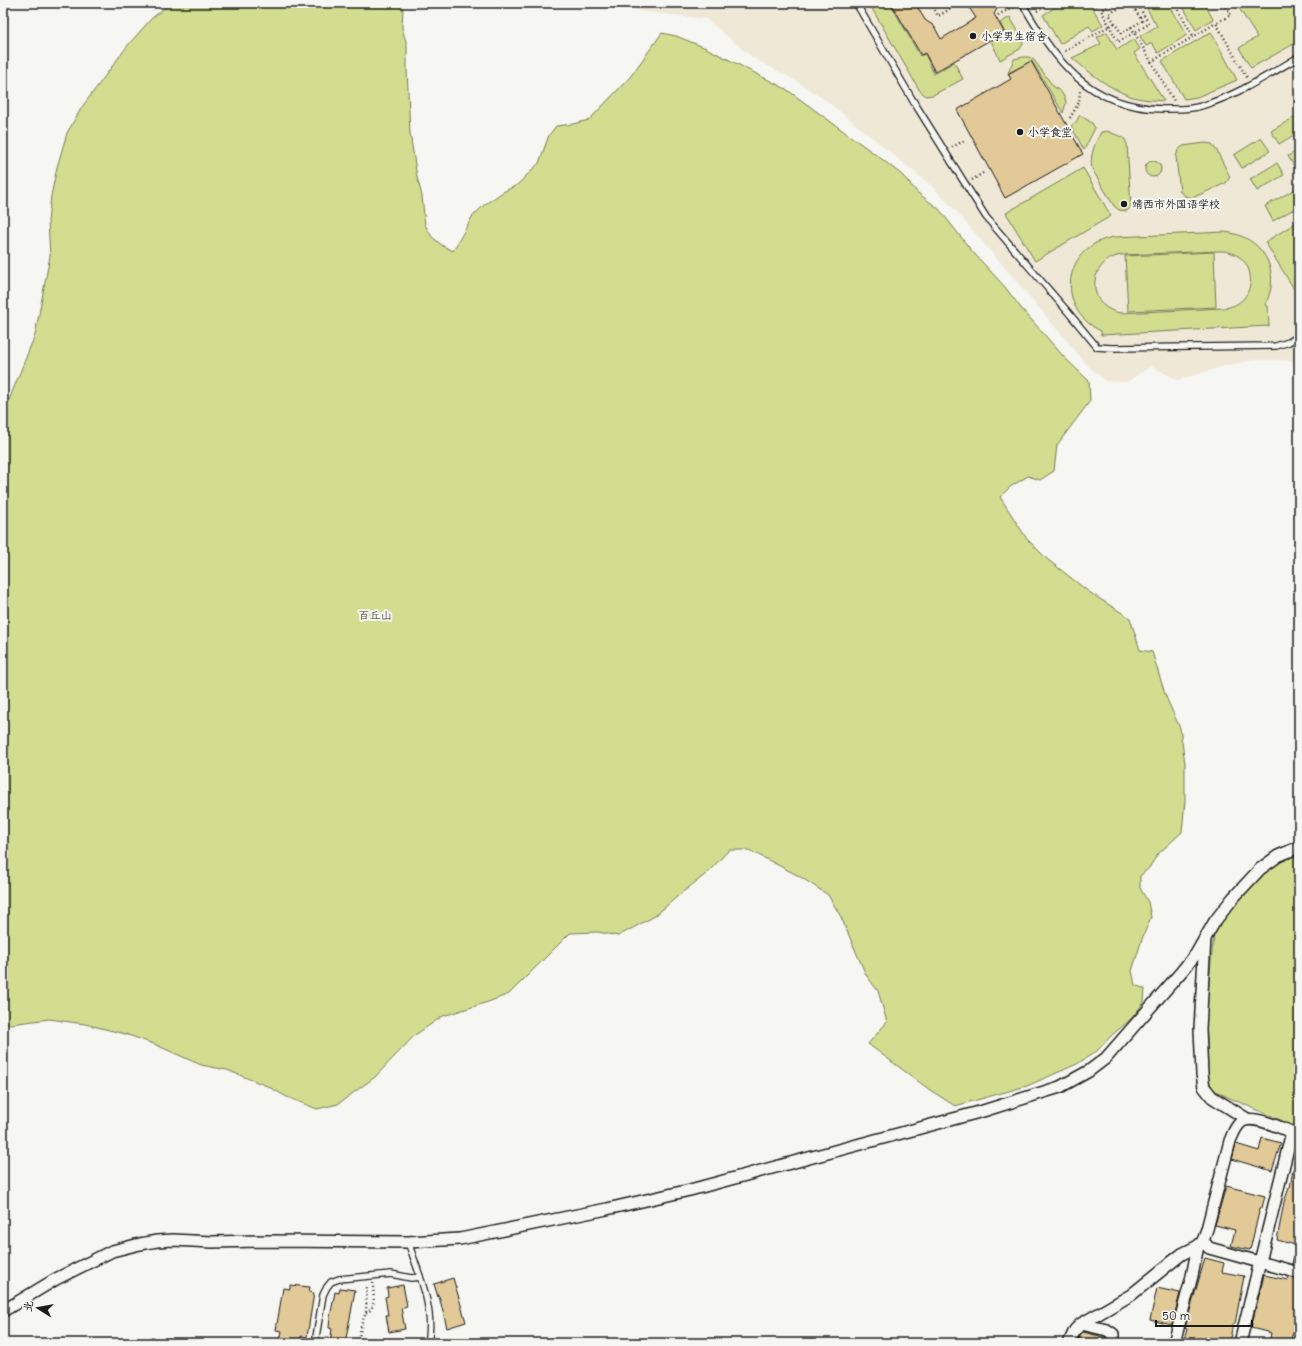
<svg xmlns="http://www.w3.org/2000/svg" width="1302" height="1346" font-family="Delius,'LXGW WenKai TC',sans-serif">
	<rect width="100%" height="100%" fill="#f6f6f2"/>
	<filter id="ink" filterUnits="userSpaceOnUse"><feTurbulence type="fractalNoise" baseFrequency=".025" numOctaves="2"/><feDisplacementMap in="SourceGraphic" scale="8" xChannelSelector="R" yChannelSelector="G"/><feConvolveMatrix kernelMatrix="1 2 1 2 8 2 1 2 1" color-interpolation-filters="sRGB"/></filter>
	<g filter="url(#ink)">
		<!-- built -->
		<path fill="#f0e8d7" d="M611 3H1299V362L1279 360H1253L1221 367 1178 380 1151 366 1127 382 1106 381 1090 368 964 220 934 188 828 102 793 79 753 58 706 19 640 11Z"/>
		<!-- green -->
		<g fill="#d2dd90" stroke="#777c56" fill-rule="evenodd">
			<path d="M171 3H398L403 8 402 28 407 45V70L410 133 417 177 422 196 425 225 432 237 443 246 453 251 472 217 484 205 503 192 517 185 539 163 549 135 556 126 573 124 589 120 630 77 662 33 676 36 706 48 786 89 883 160 902 175 918 193 939 209 971 250 1005 287 1021 308 1064 357 1089 381 1090 401 1057 445 1054 471 1040 480 1028 476 1010 487 1000 497 1027 539 1047 559 1089 592 1130 618 1140 650 1152 652 1166 697 1180 728 1185 763V801L1182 832 1157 855 1149 868 1140 876V888L1148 902 1151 917 1142 939 1132 971 1135 985 1145 989 1144 1002 1132 1018 1111 1036 1097 1051 1077 1064 1027 1086 955 1106 930 1090 868 1044 887 1022 878 991 866 975 841 917 828 895 799 876 749 850H729L706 874 679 895 655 916 618 936 598 932 570 933 509 994 488 1002 443 1016 415 1035 375 1077 338 1104 317 1109 287 1097 267 1086 227 1070 201 1065 154 1044 125 1034 85 1024 49 1019 3 1025V415L35 335 50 256 48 221 51 196 57 167 67 133 82 107 128 45 152 18Z"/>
			<path d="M872 3H890L920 56 925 54 934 74 954 62 963 79 933 95 926 96 920 91 871 7Z"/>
			<path d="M1062 3H1102L1093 9 1103 25 1093 31 1089 26 1060 44 1043 15Z"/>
			<path d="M1158 3H1167L1187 35 1158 53 1152 43 1146 46 1140 36 1157 26 1147 9Z"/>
			<path d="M1181 3H1204L1213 19 1196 30Z"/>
			<path d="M1240 3H1260L1263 7 1270 3H1299V41L1251 68 1239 48 1257 37 1237 5Z"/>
			<path d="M1010 17 1022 38 1023 44 1020 49 1000 60 991 41 1005 33 1000 23Z"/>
			<path d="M1107 32 1117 50 1134 39 1140 49 1134 53 1164 101C1153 100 1141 100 1130 96 1108 88 1089 72 1072 58L1101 44 1097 37Z"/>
			<path d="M1211 32 1237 80 1197 97 1184 99 1162 61Z"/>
			<path d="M1023 57H1029L1034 60 1053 86 1061 92 1065 98 1066 103 1063 113 1032 61 1008 73 1014 59Z"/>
			<path d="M1080 115 1092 123 1095 128 1084 150 1071 126 1076 122Z"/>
			<path d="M1298 115 1299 117V132L1279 144 1271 131Z"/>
			<path d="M1107 131 1124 138 1127 144 1131 207 1127 211 1119 210 1114 206 1092 169C1089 157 1095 143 1101 132Z"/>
			<path d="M1261 138 1270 151 1242 168 1234 155Z"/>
			<path d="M1205 143 1212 144 1217 151 1230 177 1226 183 1192 198 1185 196 1180 192 1176 157 1178 150 1183 146Z"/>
			<path d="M1299 150V166L1295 168 1288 156Z"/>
			<circle cx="1153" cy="169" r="8"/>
			<path d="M1277 163 1284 175 1257 191 1250 179Z"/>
			<path d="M1083 168 1111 216 1035 261 1006 213Z"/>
			<path d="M1299 187V206L1273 221 1265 206Z"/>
			<path d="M1299 221V297L1265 242Z"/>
			<path d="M1224 232C1262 235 1283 271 1265 305L1268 306 1269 326 1101 335V331C1054 309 1063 244 1115 237ZM1220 251C1259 251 1261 305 1223 308L1121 313C1086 308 1086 262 1121 255Z"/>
			<path d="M1214 252 1216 307 1128 311 1125 256Z"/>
			<path d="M1299 853V1128L1225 1096 1213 1089 1208 1080 1206 1011 1214 934 1217 925 1246 891 1257 880 1273 866 1285 859Z"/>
		</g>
		<!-- building -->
		<g fill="#e2c998" stroke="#1c1c1c">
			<path d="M891 3H915L925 20 934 26 941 39 976 18 966 3H994L997 9 994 14 1004 32 935 72 925 53 921 55Z"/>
			<path d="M1031 61 1083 154 1005 198 957 110 1011 79 1008 74Z"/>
			<path d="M1262 1138 1281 1143 1272 1171 1232 1159 1236 1144 1259 1151Z"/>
			<path d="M1293 1169H1299V1246L1277 1240 1284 1202 1289 1188H1290Z"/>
			<path d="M1226 1186 1265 1196 1262 1208H1260L1250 1250 1231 1246 1235 1230 1215 1225Z"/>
			<path d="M1295 1251H1299V1266L1292 1264Z"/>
			<path d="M1205 1258 1224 1263 1222 1272 1244 1276 1235 1324H1233L1229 1343H1183L1187 1329 1185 1328Z"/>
			<path d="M1264 1275 1288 1280 1289 1277 1299 1280V1310L1290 1343H1269L1271 1333 1251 1328Z"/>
			<path d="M453 1278 466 1322 447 1328 439 1296 438 1297 434 1284Z"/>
			<path d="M290 1285 310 1287 309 1292 314 1293 307 1337 301 1336 300 1343 280 1341 282 1331 276 1330 283 1288 290 1289Z"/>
			<path d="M403 1285 407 1306 401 1308 405 1329 389 1332 386 1315H388L385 1297 388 1296 387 1288Z"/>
			<path d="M340 1288 355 1290 351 1313 345 1343H330L332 1329 329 1328 330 1317 335 1292 339 1293Z"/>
			<path d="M1157 1288 1180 1293 1172 1325 1150 1320Z"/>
			<path d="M1083 1332 1104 1337 1106 1338V1343H1077L1081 1334Z"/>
		</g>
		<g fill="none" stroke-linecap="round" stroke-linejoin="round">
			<!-- service casing -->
			<g stroke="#1c1c1c" stroke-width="8">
				<g id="service">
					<path d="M856 3 912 99 986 217 1068 312 1097 347 1111 348 1276 346 1289 342 1299 336"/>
					<path d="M1022 3C1056 62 1088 107 1162 109 1175 109 1189 110 1201 106 1236 96 1268 75 1299 57"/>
					<path d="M408 1242C419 1274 435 1309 428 1343"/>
					<path d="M315 1343 323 1295 327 1287 331 1282 339 1279 391 1274 411 1278 420 1277"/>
				</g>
			</g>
			<!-- minor casing -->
			<g stroke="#1c1c1c" stroke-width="14">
				<g id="minor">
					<path d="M1205 938 1200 1029 1202 1074 1204 1087 1212 1097 1247 1119"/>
					<path d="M1203 1241 1209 1248 1299 1273"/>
					<path d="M3 1311 56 1279 112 1251 140 1244 157 1241 173 1240 212 1242 267 1241 408 1242 460 1239 607 1209 690 1190 983 1111 1060 1087 1089 1071 1106 1058 1182 971 1196 954 1215 921 1233 898 1260 869 1278 856 1299 847"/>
					<path d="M1081 1324 1107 1330 1113 1334V1343"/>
					<path d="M1069 1343 1075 1330 1081 1324 1131 1295 1173 1261 1182 1254 1198 1246 1203 1241 1207 1229 1230 1141C1233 1134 1235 1127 1241 1122 1253 1113 1285 1130 1299 1135"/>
					<path d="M1174 1343 1192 1276 1198 1246"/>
					<path d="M1240 1343 1292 1132"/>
				</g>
			</g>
			<!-- path -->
			<g stroke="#1c1c1c" stroke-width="2.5" stroke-dasharray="1 3" stroke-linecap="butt">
				<path d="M931 3 938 16 955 6 953 3"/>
				<path d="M1114 3 1101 10 1118 42 1149 24 1137 3"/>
				<path d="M1117 3 1120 8"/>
				<path d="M1128 3 1109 14 1121 33 1142 21 1131 3"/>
				<path d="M1174 3 1194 37"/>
				<path d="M1224 3 1231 15 1216 23 1247 78"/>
				<path d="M1135 10 1148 3"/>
				<path d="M1037 11 1051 3"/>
				<path d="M998 15 1015 6"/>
				<path d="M1131 27 1174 101"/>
				<path d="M1065 51 1115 23"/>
				<path d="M1151 62 1216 23"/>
				<path d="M1070 118 1079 102 1080 91"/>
				<path d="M952 147 966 140"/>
				<path d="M972 180 983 173"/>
				<path d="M366 1313C377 1308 373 1294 373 1283"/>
				<path d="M358 1343 362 1322 366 1313 367 1285"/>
			</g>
			<!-- service -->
			<use href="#service" stroke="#f6f6f2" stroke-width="5.5"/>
			<!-- minor -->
			<use href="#minor" stroke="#f6f6f2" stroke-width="11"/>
		</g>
	</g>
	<!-- markers -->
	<g fill="#1c1c1c" stroke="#f6f6f2" stroke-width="1.5">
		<circle cx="973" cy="36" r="4"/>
		<circle cx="1020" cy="132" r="4"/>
		<circle cx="1124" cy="204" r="4"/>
	</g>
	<g text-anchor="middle" stroke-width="4" stroke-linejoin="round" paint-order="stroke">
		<!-- poi labels -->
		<g font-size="11" fill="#1c1c1c" stroke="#f6f6f2" text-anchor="start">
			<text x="981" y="40">小学男生宿舍</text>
			<text x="1028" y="136">小学食堂</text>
			<text x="1132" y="208">靖西市外国语学校</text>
		</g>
		<!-- park labels -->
		<g font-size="11" fill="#53563f" stroke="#f6f6f2">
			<text x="375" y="619">百丘山</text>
		</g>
	</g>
	<!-- margin -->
	<rect width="1302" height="1346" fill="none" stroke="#f6f6f2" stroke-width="16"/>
	<rect x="8" y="8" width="1286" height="1330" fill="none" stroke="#1c1c1c" stroke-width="1.5" filter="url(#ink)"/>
	<!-- north arrow -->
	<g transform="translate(38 1308) rotate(281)" stroke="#f6f6f2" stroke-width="3" paint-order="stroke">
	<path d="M0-3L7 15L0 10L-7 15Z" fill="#1c1c1c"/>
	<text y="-6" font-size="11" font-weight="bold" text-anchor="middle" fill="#1c1c1c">北</text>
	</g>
	<!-- scale -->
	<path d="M1156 1320v6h96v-6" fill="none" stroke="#1c1c1c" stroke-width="2"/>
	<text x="1162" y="1320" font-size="12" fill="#1c1c1c" stroke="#f6f6f2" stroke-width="3" paint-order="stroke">50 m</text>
</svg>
